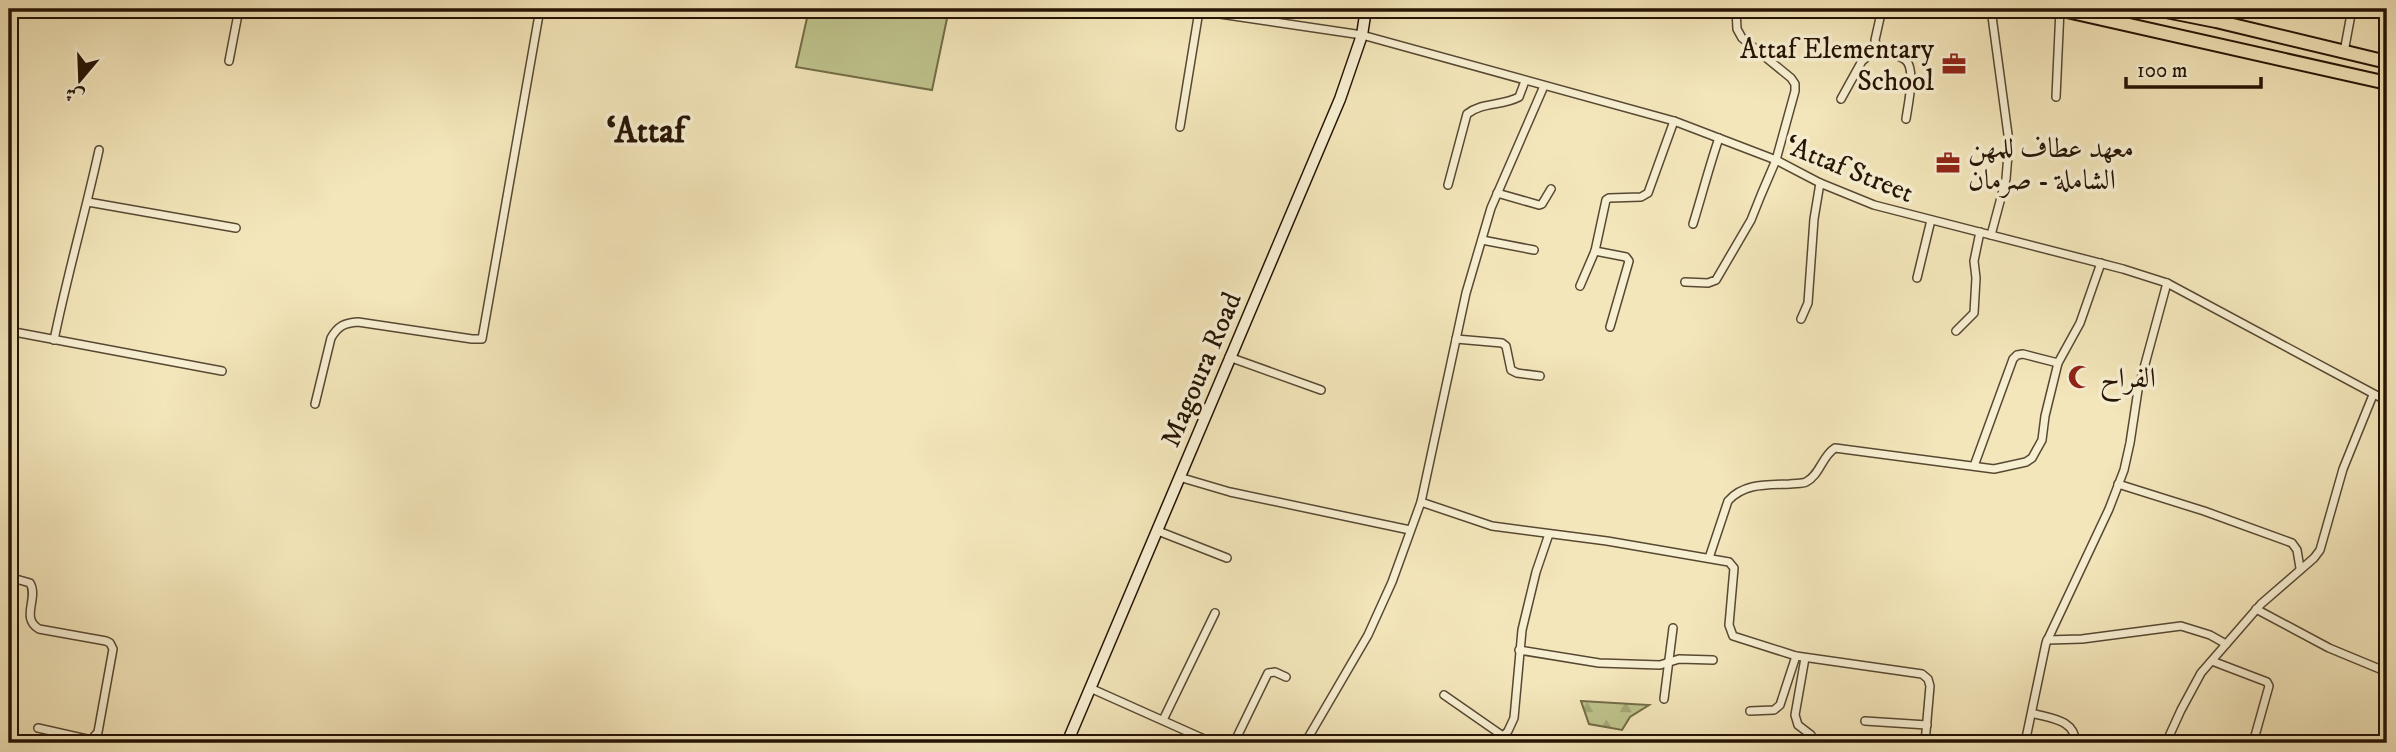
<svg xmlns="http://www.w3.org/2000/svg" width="2396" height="752" font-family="'IM FELL DW Pica',Amiri,serif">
	<defs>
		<pattern id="forest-firs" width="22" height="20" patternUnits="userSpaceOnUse" patternTransform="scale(1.75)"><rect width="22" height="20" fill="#bfc48d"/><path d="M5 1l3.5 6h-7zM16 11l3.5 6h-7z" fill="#a4a878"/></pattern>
	</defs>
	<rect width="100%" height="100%" fill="#f3e6ba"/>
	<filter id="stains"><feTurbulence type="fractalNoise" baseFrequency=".00286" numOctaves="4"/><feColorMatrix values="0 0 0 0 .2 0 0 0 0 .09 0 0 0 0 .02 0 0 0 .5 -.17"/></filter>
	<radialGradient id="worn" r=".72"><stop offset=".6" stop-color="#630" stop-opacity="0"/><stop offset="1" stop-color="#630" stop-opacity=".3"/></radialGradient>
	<!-- forest -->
	<path fill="url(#forest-firs)" stroke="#726c48" stroke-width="2" d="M1581 701 1649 705 1630 717 1622 730 1589 724Z"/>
	<!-- pitch -->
	<path fill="#bfc48d" stroke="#726c48" stroke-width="2" d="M809 9H949L932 90 796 67Z"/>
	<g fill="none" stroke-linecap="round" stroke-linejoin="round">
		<!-- street casing -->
		<g stroke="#584832" stroke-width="10">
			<g id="street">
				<path d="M1186 9 1362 35 1674 121 1776 160 1820 183 1874 205 2123 269 2167 283 2387 401"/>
				<path d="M1882 9 1875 40 1877 49C1885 52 1896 54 1904 59 1917 66 1908 105 1906 119"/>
				<path d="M1991 9 2009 142 2006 179 1991 235"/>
				<path d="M2344 52 2352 9"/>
				<path d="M229 61 239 9"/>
				<path d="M2056 97 2060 9"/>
				<path d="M1841 99 1862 61 1877 49"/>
				<path d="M1180 127 1199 11"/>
				<path d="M1448 185 1467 114C1482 102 1502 106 1519 97L1525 81"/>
				<path d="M1497 193 1539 205 1542 204 1551 189"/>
				<path d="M88 202 236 228"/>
				<path d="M1693 224C1702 195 1709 167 1719 138"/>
				<path d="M1482 240 1534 250"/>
				<path d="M1595 251 1626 257 1629 261 1610 327"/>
				<path d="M1917 278 1931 220"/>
				<path d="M1685 282 1708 283 1716 280 1751 220 1761 195 1776 160 1795 91V84L1791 78 1742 38 1737 29 1736 9"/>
				<path d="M1580 286 1595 251 1606 200 1609 198 1641 197 1648 193 1674 121"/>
				<path d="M1801 319 1808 303 1814 219 1820 183"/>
				<path d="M9 331 222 371"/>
				<path d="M1956 331 1974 313 1976 278 1974 261 1980 232"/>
				<path d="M1456 339 1502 343 1506 346 1511 370 1517 373 1540 376"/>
				<path d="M54 340C67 276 85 214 99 150"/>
				<path d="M1229 357 1321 390"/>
				<path d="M315 404 331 338C338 326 344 323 358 322L472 339H482L540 9"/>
				<path d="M1974 466 2013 359 2017 355 2023 354 2058 363"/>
				<path d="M1179 477 1230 492 1410 530"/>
				<path d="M2118 484 2204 511 2292 543 2297 550 2300 568"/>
				<path d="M1421 502 1492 526 1607 541 1729 562 1734 568 1729 625 1733 636 1796 656 1922 674 1928 679 1930 686 1925 743"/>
				<path d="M1158 531 1227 558"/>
				<path d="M1709 558 1728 501C1744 483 1767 485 1790 484 1795 483 1802 484 1806 482 1820 475 1822 456 1835 448L1994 469 2026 462 2032 458 2042 440 2045 416 2058 363 2080 323 2101 263"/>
				<path d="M9 577 30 583C39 598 20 618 39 629L106 641 110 643 113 649 98 732 91 740 38 728"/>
				<path d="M2256 609 2329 648 2387 672"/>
				<path d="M2047 640 2082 639 2181 626 2210 635 2226 644"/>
				<path d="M1519 650 1599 663 1660 665 1679 659 1713 660"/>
				<path d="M1805 658 1795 715 1798 725 1811 735"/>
				<path d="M2212 661 2267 682 2269 686 2253 743"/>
				<path d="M1090 688 1213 743"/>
				<path d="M1444 695 1503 736"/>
				<path d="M1664 699 1673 628"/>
				<path d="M1750 711 1774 710 1780 705 1796 656"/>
				<path d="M2032 713C2052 719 2074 719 2076 743"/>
				<path d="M1163 720 1215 613"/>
				<path d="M1865 721 1927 725"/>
				<path d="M1234 743 1268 673 1275 672 1286 677"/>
				<path d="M1305 743 1368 635 1392 582 1421 502 1466 293 1491 208 1544 86"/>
				<path d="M1497 743 1508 731 1514 718 1522 630 1536 572 1549 534"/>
				<path d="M2025 743 2046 643 2109 509 2124 470 2130 443 2138 390 2167 283"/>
				<path d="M2166 743 2181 710 2201 673 2261 604 2314 558 2320 550 2343 469 2373 395"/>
			</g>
		</g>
		<!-- secondary casing -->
		<g stroke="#251304" stroke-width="13">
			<g id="secondary">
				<path d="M2208 19 2211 9"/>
				<path d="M1067 743 1340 99 1362 35 1366 9"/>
			</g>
		</g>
		<!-- highway casing -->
		<g stroke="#251304" stroke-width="16">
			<g id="highway">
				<path d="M2058 9 2387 83"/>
				<path d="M2156 9 2216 21 2387 62"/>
			</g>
		</g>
		<!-- street -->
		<use href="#street" stroke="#f7efd2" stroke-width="7"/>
		<!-- secondary -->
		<use href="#secondary" stroke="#f7efd2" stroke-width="10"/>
		<!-- highway -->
		<use href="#highway" stroke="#f3e6ba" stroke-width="12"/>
	</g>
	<!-- icons -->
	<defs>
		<g id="office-bare" transform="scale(1.89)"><path d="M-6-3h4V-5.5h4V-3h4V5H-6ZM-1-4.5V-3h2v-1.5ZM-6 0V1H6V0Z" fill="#8f2418" stroke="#f7efd2" stroke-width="2.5" paint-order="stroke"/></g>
		<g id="mosque-bare" transform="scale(1.89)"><path d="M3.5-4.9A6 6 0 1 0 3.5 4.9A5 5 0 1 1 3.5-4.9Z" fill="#8f2418" stroke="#f7efd2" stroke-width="2.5" paint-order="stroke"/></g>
	</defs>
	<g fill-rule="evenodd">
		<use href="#office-bare" x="1954" y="64"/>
		<use href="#office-bare" x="1948" y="163"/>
		<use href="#mosque-bare" x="2080" y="377"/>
	</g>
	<g text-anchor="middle" stroke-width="7" stroke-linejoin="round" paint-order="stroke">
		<!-- poi labels -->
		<g font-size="28" fill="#251304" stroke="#f7efd2" text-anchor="start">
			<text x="1934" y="58" text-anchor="end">Attaf Elementary<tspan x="1934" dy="32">School</tspan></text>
			<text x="1968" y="157">معهد عطاف للمهن<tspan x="1968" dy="32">الشاملة - صرمان</tspan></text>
			<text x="2100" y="387">الفراح</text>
		</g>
		<!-- street labels -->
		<g font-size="28" fill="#251304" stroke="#f7efd2">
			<text transform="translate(1850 168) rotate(22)" y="10">‘Attaf Street</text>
			<text transform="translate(1200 369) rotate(-67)" y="10">Magoura Road</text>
		</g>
		<!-- district labels -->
		<g font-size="35" font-weight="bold" fill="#251304" stroke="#f7efd2">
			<text x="646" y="142">‘Attaf</text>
		</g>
	</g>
	<!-- margin -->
	<rect width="2396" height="752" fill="none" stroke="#f3e6ba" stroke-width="35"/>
	<rect x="10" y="10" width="2375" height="731" fill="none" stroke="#251304" stroke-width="3.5"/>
	<rect x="18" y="18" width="2361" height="717" fill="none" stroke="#251304" stroke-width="2"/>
	<!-- north arrow -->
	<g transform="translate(80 80) rotate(199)" stroke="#f7efd2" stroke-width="5" paint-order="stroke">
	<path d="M0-5L12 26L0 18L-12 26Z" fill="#251304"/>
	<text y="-10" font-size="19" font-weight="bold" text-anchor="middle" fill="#251304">ش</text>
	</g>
	<!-- scale -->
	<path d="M2126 77v10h135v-10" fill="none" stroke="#251304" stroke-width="3.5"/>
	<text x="2137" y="77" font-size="21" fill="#251304" stroke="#f7efd2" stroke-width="5" paint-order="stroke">100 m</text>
	<rect width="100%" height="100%" filter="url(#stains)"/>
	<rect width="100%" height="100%" fill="url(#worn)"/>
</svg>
